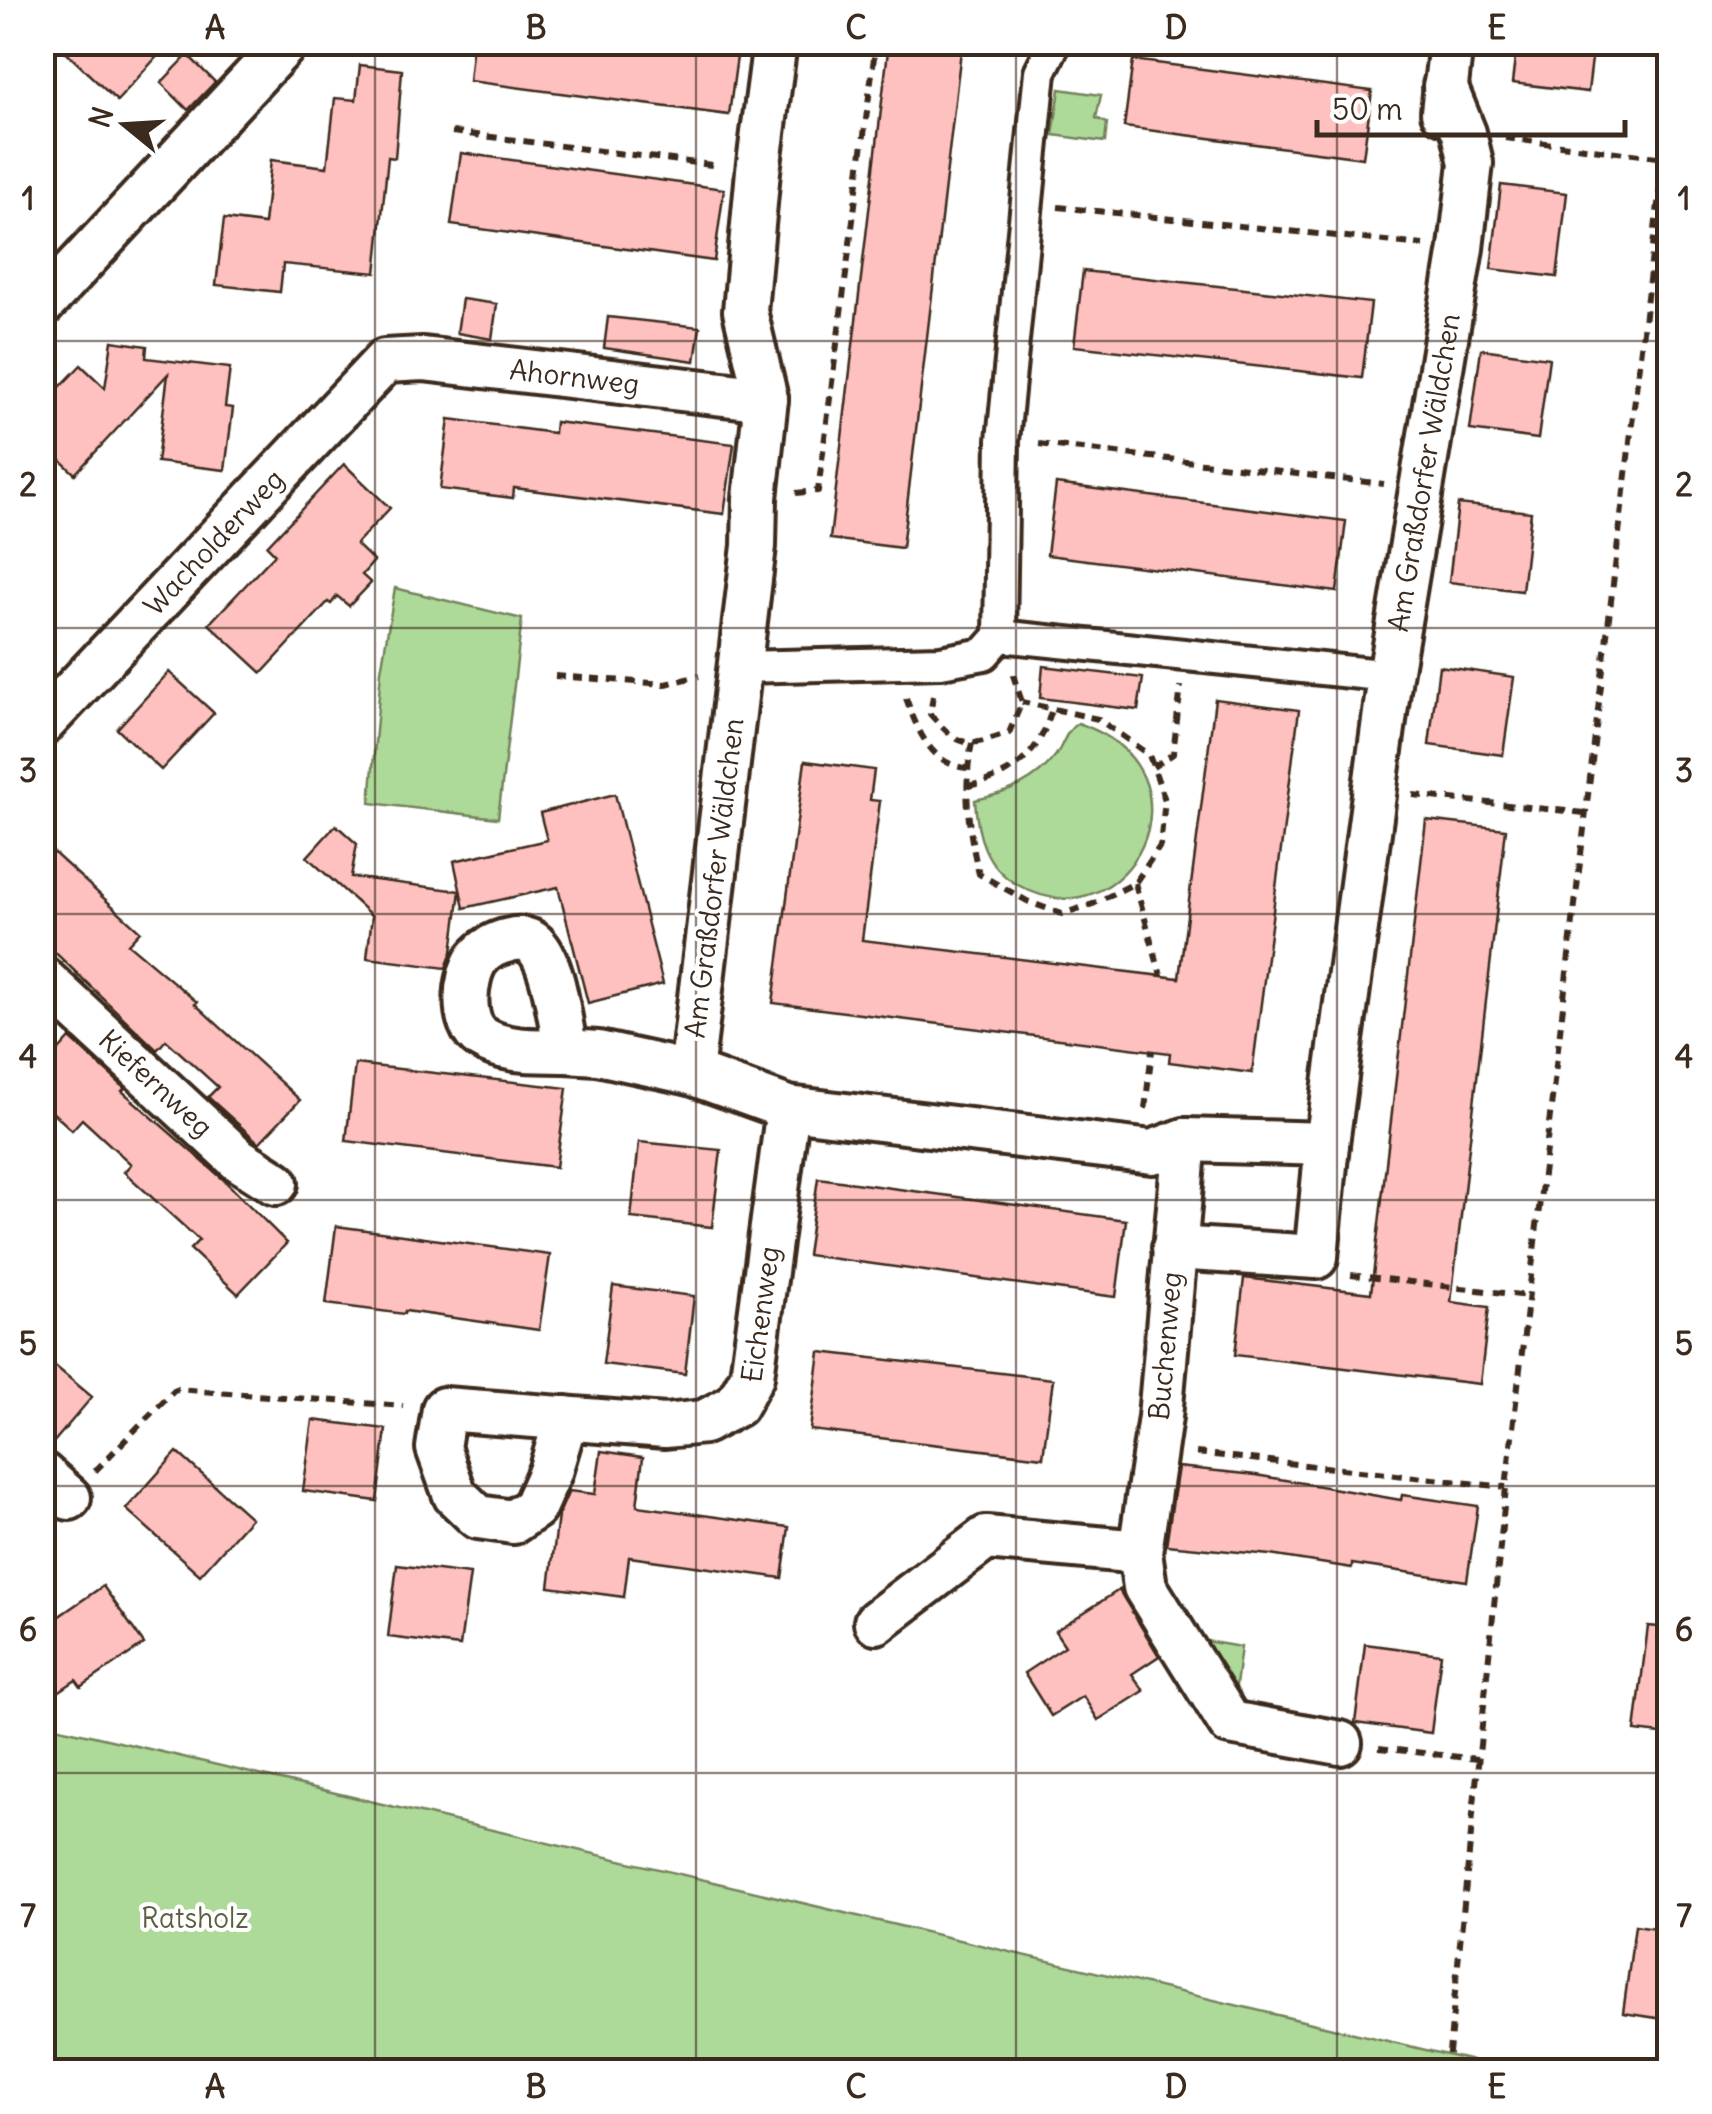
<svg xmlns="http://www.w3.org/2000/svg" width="1712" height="2114" font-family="Delius,sans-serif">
	<rect width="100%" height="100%" fill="#fff"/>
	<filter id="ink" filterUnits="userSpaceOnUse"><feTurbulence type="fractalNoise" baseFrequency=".01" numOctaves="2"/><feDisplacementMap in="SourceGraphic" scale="20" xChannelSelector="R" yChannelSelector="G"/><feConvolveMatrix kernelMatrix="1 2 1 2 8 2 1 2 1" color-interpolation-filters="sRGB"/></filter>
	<g filter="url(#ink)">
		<!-- green -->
		<g fill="#adda99" stroke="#74825c" stroke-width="2.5">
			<path d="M1060 89 1101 95 1096 118 1107 123 1105 142 1053 135Z"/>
			<path d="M395 588 522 619 498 818 370 803 381 671Z"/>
			<path d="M1078 723C1220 772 1127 948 1018 885 985 867 977 835 975 800 1008 793 1035 783 1056 755 1064 744 1065 731 1078 723Z"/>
			<path d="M1194 1639 1241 1647 1234 1701Z"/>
			<path d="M43 1724 1515 2071H43Z"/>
		</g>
		<!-- building -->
		<g fill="#fec1bf" stroke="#3b2a1e" stroke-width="2.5">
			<path d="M55 42H170L117 101Z"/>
			<path d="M473 42H739L729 115 469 81Z"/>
			<path d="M889 42H962L902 548 830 539Z"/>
			<path d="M1517 42H1594L1588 92 1512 83Z"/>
			<path d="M188 55 215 82 188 110 161 83Z"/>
			<path d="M1133 60 1372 91 1363 158 1124 127Z"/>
			<path d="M360 65 402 70 395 158 388 157 376 273 283 264 280 292 216 285 224 219 264 224 271 160 327 167 335 98 356 100Z"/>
			<path d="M461 153 724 189 714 261 451 225Z"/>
			<path d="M1501 185 1567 193 1557 277 1491 269Z"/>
			<path d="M1083 271 1371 303 1362 378 1074 346Z"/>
			<path d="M462 299 497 304 492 339 457 333Z"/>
			<path d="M608 317 700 327 695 361 604 348Z"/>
			<path d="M112 341 147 346 146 358 230 368 225 407 233 408 225 470 157 462 168 374 75 474 42 443V406L81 365 105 388Z"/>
			<path d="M1481 349 1549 358 1538 439 1470 430Z"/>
			<path d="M449 419 554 433 555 422 734 444 724 514 514 488 513 498 440 489Z"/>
			<path d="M344 464 390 508 356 544 374 561 362 575 371 583 349 606 337 596 331 604 328 602 262 673 209 624 275 554 267 546Z"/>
			<path d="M1056 484 1346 521 1337 592 1047 555Z"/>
			<path d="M1458 504 1531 512 1522 591 1449 582Z"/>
			<path d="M1043 666 1143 678 1138 710 1040 698Z"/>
			<path d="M1439 666 1514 677 1503 755 1429 745Z"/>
			<path d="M169 672 214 713 161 770 117 729Z"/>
			<path d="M1215 699 1299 710 1252 1073 1169 1062 1170 1053 773 1003 805 761 874 770 870 800 880 801 862 940 1179 978Z"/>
			<path d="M615 794 663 984 588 1003 558 887 464 908 454 861 547 840 540 813Z"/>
			<path d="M1426 820 1506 829 1451 1302 1489 1307 1480 1384 1235 1355 1244 1278 1371 1293Z"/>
			<path d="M336 825 357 844 351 877 460 891 452 952 446 968 367 958 372 916 307 857Z"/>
			<path d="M42 842 140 931 128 944 197 1002 195 1004 300 1100 259 1143 208 1097 218 1087 166 1040 157 1050 42 940Z"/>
			<path d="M70 1038 125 1088 122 1091 224 1180 287 1243 238 1294 190 1249 199 1240 124 1172 131 1164 82 1119 72 1130 42 1103V1069Z"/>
			<path d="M355 1064 567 1088 556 1167 346 1141Z"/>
			<path d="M639 1142 721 1150 712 1227 631 1218Z"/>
			<path d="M818 1178 1126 1220 1116 1297 807 1255Z"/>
			<path d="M336 1226 550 1255 539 1330 405 1311 404 1314 326 1304Z"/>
			<path d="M613 1286 694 1296 685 1374 603 1364Z"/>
			<path d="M820 1352 1053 1379 1043 1457 810 1430Z"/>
			<path d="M42 1355 92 1397 47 1450H42Z"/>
			<path d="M313 1420 386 1429 377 1501 303 1491Z"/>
			<path d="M601 1451 643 1457 637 1506 789 1527 782 1578 629 1557 624 1597 549 1587 558 1516 569 1491 595 1494Z"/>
			<path d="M177 1452 251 1518 200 1575 126 1509Z"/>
			<path d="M1178 1467 1256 1475 1401 1500 1402 1495 1478 1506 1467 1581 1352 1564V1568L1270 1555 1166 1545Z"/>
			<path d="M397 1565 470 1574 460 1646 388 1637Z"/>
			<path d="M103 1586 144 1644 81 1687 76 1680 42 1703V1628Z"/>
			<path d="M1119 1590 1159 1656 1132 1674 1144 1691 1098 1720 1083 1696 1051 1716 1024 1673 1065 1646 1055 1631Z"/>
			<path d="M1648 1626 1670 1628V1735L1635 1731Z"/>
			<path d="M1365 1644 1441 1654 1431 1733 1355 1723Z"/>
			<path d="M1635 1925 1670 1930V2020L1623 2013Z"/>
		</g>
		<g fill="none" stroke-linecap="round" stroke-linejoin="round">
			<!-- pedestrian casing -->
			<g stroke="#3b2a1e" stroke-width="38">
				<g id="pedestrian">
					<path d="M1000 636 1003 440 1040 72 1055 42"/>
					<path d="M739 667 941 662 984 654 1000 636 1390 676"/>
				</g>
			</g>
			<!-- minor casing -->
			<g stroke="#3b2a1e" stroke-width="50">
				<g id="minor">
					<path id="s1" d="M775 42 758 171 745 311 766 399 755 498 754 546 691 1073 788 1108 1152 1152 1185 1140 1327 1144 1390 676 1461 248 1471 163 1464 133 1445 86"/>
					<path d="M1443 112 1451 42"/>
					<path d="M42 305 287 42"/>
					<path id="s2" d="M42 724 385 361 423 359 766 399"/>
					<path id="s3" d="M42 978 238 1159 276 1183"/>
					<path d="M566 1051C539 1050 506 1053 482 1038 460 1024 464 978 477 959 486 948 496 943 510 940 520 937 531 939 537 947 555 968 560 1024 566 1051L598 1053 691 1073"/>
					<path d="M1185 1140 1160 1417 1140 1552 1145 1587 1230 1723 1340 1743"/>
					<path d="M1174 1248 1316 1257 1327 1144"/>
					<path id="s4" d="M566 1418 550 1472 534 1508 513 1522 478 1517 455 1495 438 1448 444 1409 665 1426 704 1422 736 1405 752 1376 788 1108"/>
					<path d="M42 1474 69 1498"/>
					<path d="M876 1622 986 1538 1140 1552"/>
				</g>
			</g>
			<!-- path -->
			<g stroke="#3b2a1e" stroke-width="6" stroke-dasharray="10 8" stroke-linecap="butt">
				<path d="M1349 42 1408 49"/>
				<path d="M452 132 719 166"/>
				<path d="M1505 138 1665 158"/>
				<path d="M1058 207 1423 245"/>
				<path d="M1039 444 1384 484"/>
				<path d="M796 493 818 491 876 42"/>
				<path d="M555 676 666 684 699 676"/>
				<path d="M933 696 930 714C960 748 967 748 1009 733L1022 702 1013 675"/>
				<path d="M906 698C917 729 931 766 968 768"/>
				<path d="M972 743C963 788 968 830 979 874L1029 902 1062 914 1093 904 1135 883 1160 846 1165 800 1149 755 1098 719 1022 702"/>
				<path d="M1153 767 1173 754 1181 686"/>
				<path d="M968 786C1013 776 1040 755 1052 708"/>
				<path d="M1413 795 1585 813"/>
				<path d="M1135 883 1161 976"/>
				<path d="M1145 1109 1152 1051"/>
				<path d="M1351 1275 1529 1296"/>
				<path d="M1196 1453 1506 1487"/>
				<path d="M95 1471 175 1389 403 1406"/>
				<path d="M1379 1748 1477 1759"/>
				<path d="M1447 2072 1506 1487 1670 103"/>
			</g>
			<!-- pedestrian -->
			<use href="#pedestrian" stroke="#fff" stroke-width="30"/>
			<!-- minor -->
			<use href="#minor" stroke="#fff" stroke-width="42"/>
		</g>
	</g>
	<!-- grid -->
	<path fill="none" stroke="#3b2a1e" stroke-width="2.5" stroke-opacity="0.55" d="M375 42V2072M696 42V2072M1016 42V2072M1337 42V2072M42 341H1670M42 628H1670M42 914H1670M42 1200H1670M42 1486H1670M42 1773H1670"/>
	<g text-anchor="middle" stroke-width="8" stroke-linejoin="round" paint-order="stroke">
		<!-- street labels -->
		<g font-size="28" fill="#3b2a1e" stroke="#fff">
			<text dy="10" stroke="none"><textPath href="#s2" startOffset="690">Ahornweg</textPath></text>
			<text dy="10" stroke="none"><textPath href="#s1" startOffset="2365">Am Graßdorfer Wäldchen</textPath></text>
			<text dy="10" stroke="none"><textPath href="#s2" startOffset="250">Wacholderweg</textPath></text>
			<text transform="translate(714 878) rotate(-83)" y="10">Am Graßdorfer Wäldchen</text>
			<text dy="10" stroke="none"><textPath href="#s3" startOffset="155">Kiefernweg</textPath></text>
			<text dy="10" stroke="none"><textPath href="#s4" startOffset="670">Eichenweg</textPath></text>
			<text transform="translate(1165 1346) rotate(-85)" y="10">Buchenweg</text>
		</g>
		<!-- park labels -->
		<g font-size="28" fill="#5d5f43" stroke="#fff">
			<text x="195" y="1928">Ratsholz</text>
		</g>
	</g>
	<!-- margin -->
	<rect width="1712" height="2114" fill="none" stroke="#fff" stroke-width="110"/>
	<!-- north arrow -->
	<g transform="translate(125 125) rotate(288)" stroke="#ffffff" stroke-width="8" paint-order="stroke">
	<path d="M0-8L18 38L0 25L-18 38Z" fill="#3b2a1e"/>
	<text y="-15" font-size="28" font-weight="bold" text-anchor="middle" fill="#3b2a1e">N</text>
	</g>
	<!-- scale -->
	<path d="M1317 120v15h308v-15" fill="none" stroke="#3b2a1e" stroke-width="5"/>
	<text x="1332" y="120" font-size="30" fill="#3b2a1e" stroke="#ffffff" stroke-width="8" paint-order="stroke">50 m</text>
	<rect x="55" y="55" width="1602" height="2004" fill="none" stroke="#3b2a1e" stroke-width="4"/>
	<g font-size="32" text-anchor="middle" font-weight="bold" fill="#3b2a1e">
		<text x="215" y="39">A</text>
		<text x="536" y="39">B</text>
		<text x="856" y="39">C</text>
		<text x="1176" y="39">D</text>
		<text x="1497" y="39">E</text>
		<text x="28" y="210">1</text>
		<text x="1684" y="210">1</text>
		<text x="28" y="496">2</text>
		<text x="1684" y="496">2</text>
		<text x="28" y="782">3</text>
		<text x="1684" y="782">3</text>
		<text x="28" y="1068">4</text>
		<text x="1684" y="1068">4</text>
		<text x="28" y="1355">5</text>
		<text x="1684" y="1355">5</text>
		<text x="28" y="1641">6</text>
		<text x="1684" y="1641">6</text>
		<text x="28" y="1927">7</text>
		<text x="1684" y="1927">7</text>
		<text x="215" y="2098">A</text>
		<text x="536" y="2098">B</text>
		<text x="856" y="2098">C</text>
		<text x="1176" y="2098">D</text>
		<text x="1497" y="2098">E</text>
	</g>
</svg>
